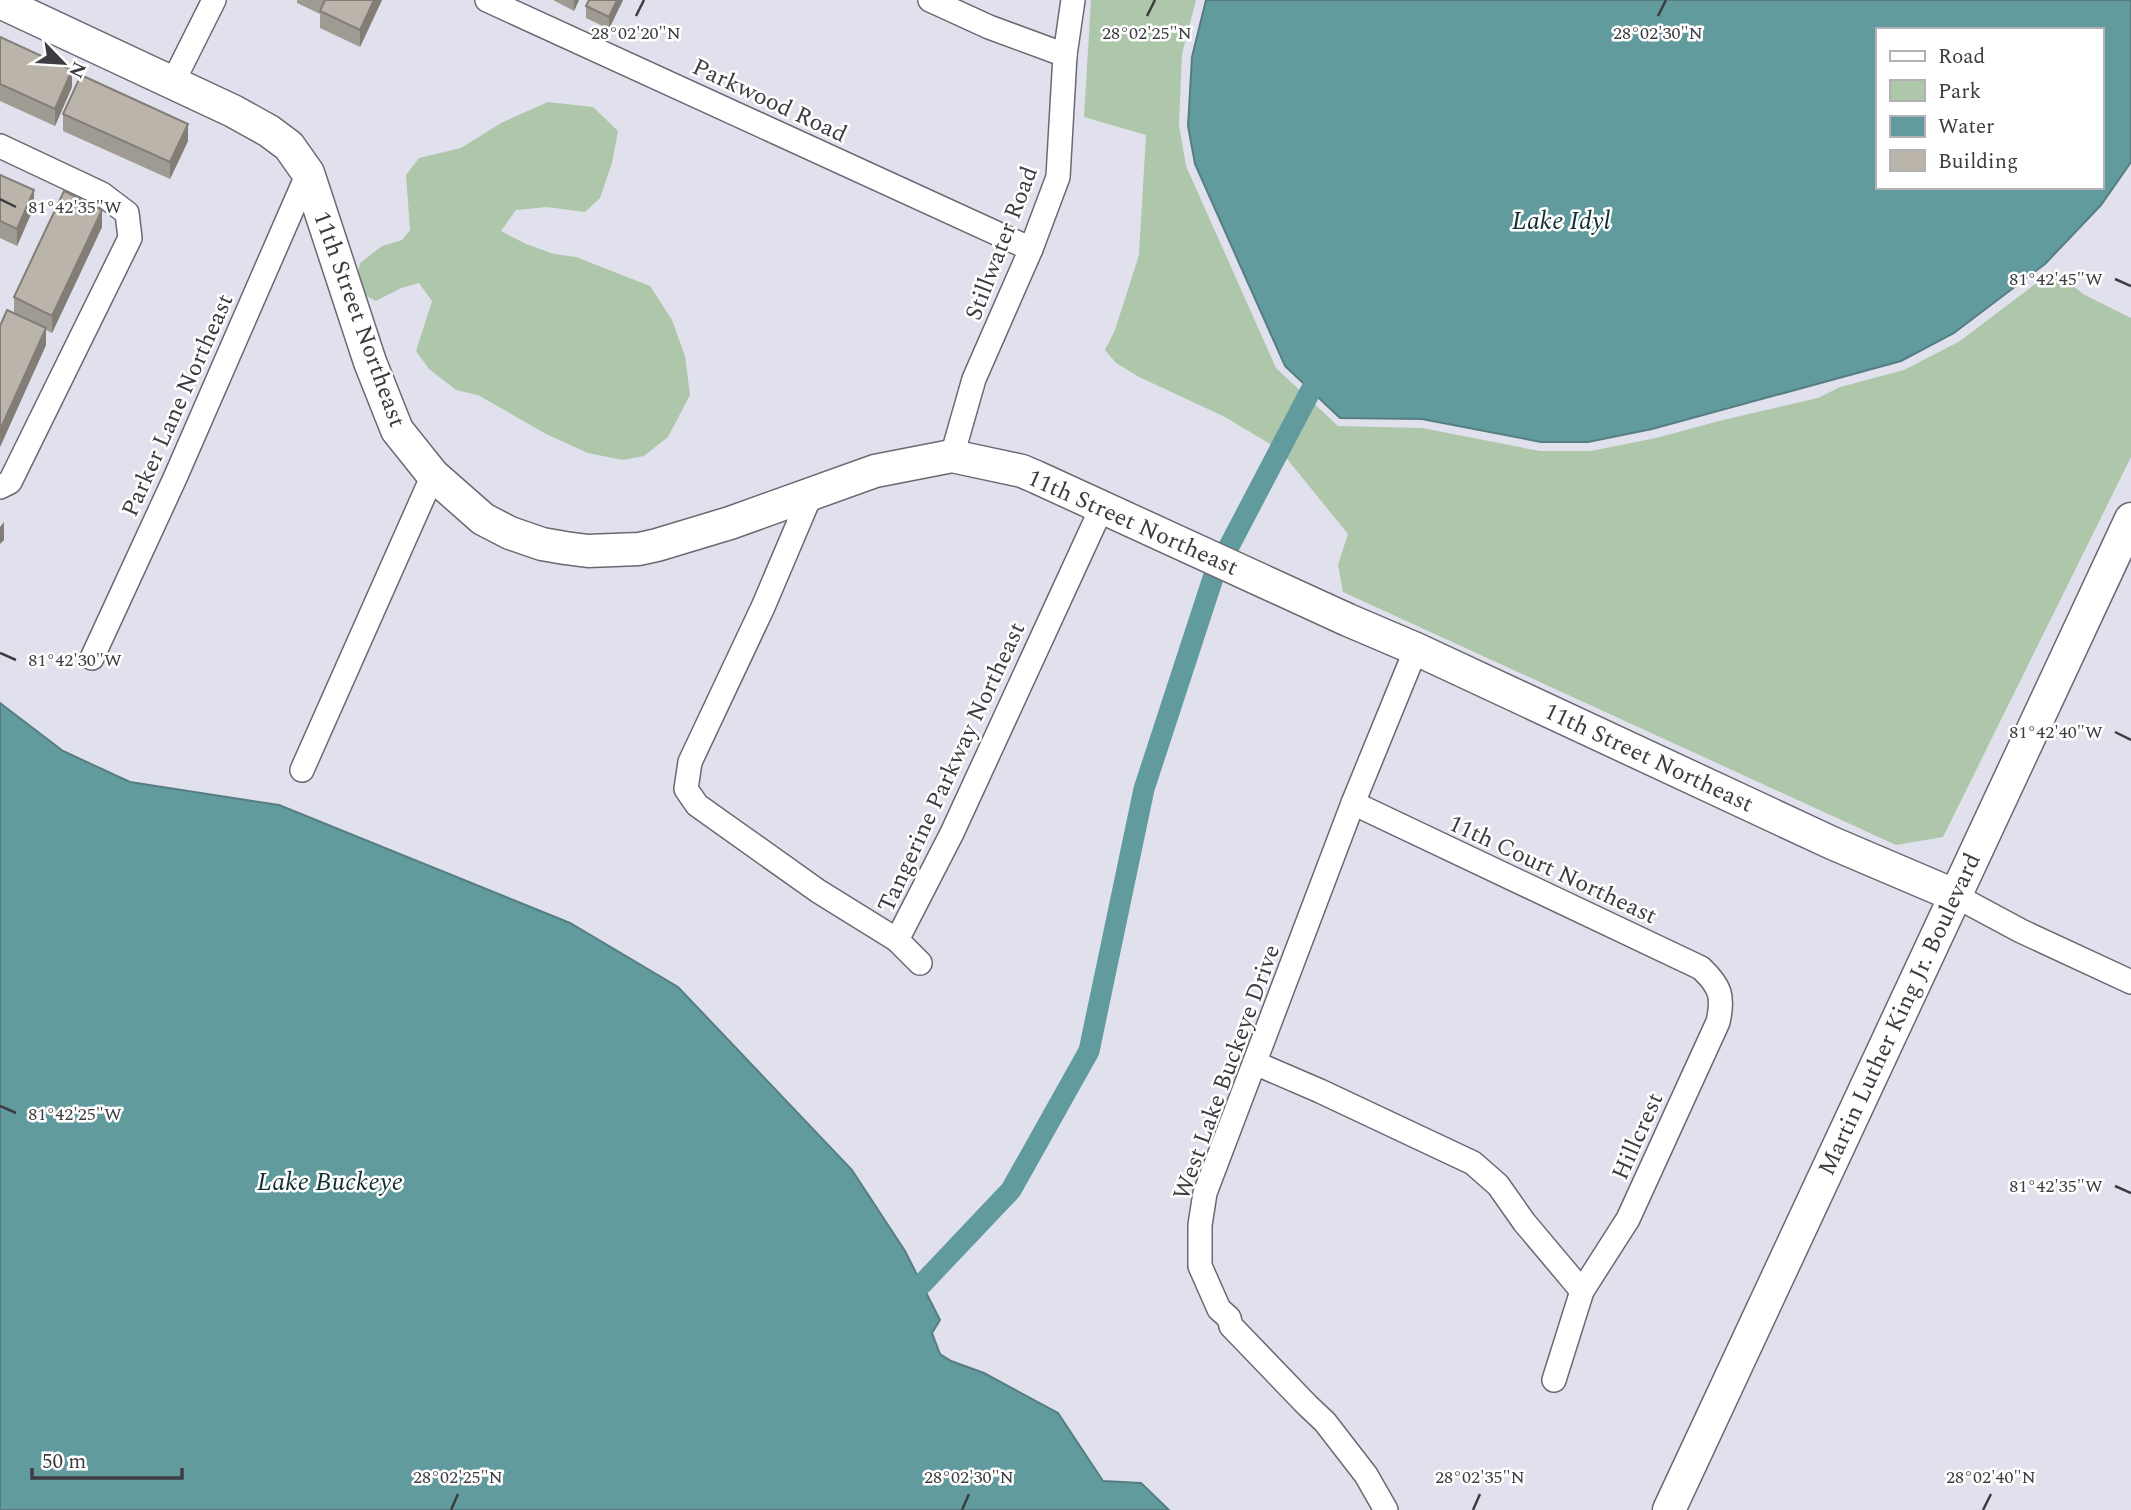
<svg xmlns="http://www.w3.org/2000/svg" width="2131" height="1510" font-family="Spectral,serif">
	<rect width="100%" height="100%" fill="#e1e1ed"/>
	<!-- green -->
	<g fill="#aec6a9">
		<path d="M1091 0H1196L1182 54 1179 125 1186 166 1276 368 1338 426 1422 428 1540 451H1591L1656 438 1719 421 1818 398 1840 387 1904 370 1960 341 2054 270 2083 294 2131 318V457L1943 837 1896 845 1343 592 1338 565 1348 534 1279 449 1223 416 1139 377 1116 363 1105 350 1115 330 1139 255 1146 135 1084 117Z"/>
		<path d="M548 102 593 107 618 131 612 163 600 198 585 212 547 207 516 210 501 231 526 244 554 254 576 257 650 286 672 320 685 356 690 395 668 437 644 456 623 460 588 453 546 434 478 395 456 390 429 369 416 351 432 301 419 283 401 288 376 301 359 292 356 284 360 263 382 246 402 240 410 230 406 175 419 158 461 148 501 123Z"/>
	</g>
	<!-- water -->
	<g fill="#619b9e" stroke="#567e82" stroke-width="2" fill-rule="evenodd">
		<path d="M1206 0H2131V162L2101 205 2045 264 1954 333 1901 361 1652 429 1588 442H1541L1422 419 1340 418 1285 366 1195 164 1188 126 1192 57ZM1877 30H2101V187H1877Z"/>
		<path d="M0 703 63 751 130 782 279 805 570 923 678 987 852 1170 905 1251 940 1320 932 1333 940 1354 951 1361 984 1373 1058 1413 1103 1481 1141 1483 1169 1510H0Z"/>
	</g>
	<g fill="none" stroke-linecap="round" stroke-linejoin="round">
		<!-- canal -->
		<path stroke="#619b9e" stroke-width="21" d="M922 1284 1011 1190 1089 1051 1144 789 1214 575 1311 390"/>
		<!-- street casing -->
		<g stroke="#696973" stroke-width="26">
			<g id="street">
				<path d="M487 0 1031 249"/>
				<path d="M930 0 989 27 1065 55"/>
				<path d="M173 82 214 0"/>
				<path d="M0 146 102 194 127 213 130 238 10 482 0 487"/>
				<path d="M952 456 974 379 1031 249 1058 177 1065 55 1073 0"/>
				<path d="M811 494 763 607 690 762 686 789 697 805 818 891 897 940 920 963"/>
				<path d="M92 658 175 478 308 173"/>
				<path d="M302 770 433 475"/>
				<path d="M1353 803 1701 968C1720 986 1724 996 1718 1022L1628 1219 1582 1291 1554 1380"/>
				<path d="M1954 895 2021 931 2131 982"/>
				<path d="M897 940 952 833 1102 507"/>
				<path d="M1255 1063 1320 1091 1473 1163 1498 1185 1524 1222 1582 1291"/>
				<path d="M1386 1510 1366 1475 1325 1422 1307 1405 1231 1326 1229 1318 1219 1309 1200 1266V1225L1205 1193 1353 803 1416 649"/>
			</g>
		</g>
		<!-- secondary casing -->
		<g stroke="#696973" stroke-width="35">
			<g id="secondary">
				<path d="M0 2 233 111 269 131 289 146 308 173 370 362 397 430 433 475 483 519 510 533 542 544 565 548 588 551 639 549 657 545 730 523 875 471 952 456 1022 471 1036 477 1348 620 1416 649 1832 843 1954 895"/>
				<path d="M1669 1510 2131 519"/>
			</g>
		</g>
		<!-- street -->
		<use href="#street" stroke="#fff" stroke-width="23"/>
		<!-- secondary -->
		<use href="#secondary" stroke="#fff" stroke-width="32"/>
	</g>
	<!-- wall -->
	<g fill="#a09b92">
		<path d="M297 0H382L360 47 320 28V14L297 3Z"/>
		<path d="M553 0H579L574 11Z"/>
		<path d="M589 0H623L609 29 586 18V6Z"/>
		<path d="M0 37 72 87 55 126 0 101Z"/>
		<path d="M63 114 188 141 170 179 63 131Z"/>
		<path d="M0 175 34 207 17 246 0 238Z"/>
		<path d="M102 227 52 333 46 330V345L0 447V326L14 313V297Z"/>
	</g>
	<!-- shaded-wall -->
	<g fill="#827e77">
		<path d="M374 0H382L360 47V30Z"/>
		<path d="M574 0H579L574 11Z"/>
		<path d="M617 0H623L609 29V17Z"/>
		<path d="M72 70V87L55 126V109Z"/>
		<path d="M188 124V141L170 179V162Z"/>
		<path d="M34 190V207L17 246V229Z"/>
		<path d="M102 210V227L52 333V316Z"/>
		<path d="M46 328V345L0 447V430Z"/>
		<path d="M4 522V540L0 544V527Z"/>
	</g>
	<!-- building -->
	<g fill="#bab4aa" stroke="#827e77" stroke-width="2">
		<path d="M325 0H374L360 30 320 11Z"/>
		<path d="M589 0H617L609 17 586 6Z"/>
		<path d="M0 37 72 70 55 109 0 84Z"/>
		<path d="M81 75 188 124 170 162 63 114Z"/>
		<path d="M0 175 34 190 17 229 0 221Z"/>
		<path d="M64 191 102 210 52 316 14 297Z"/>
		<path d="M7 310 46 328 0 430V326Z"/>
	</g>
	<!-- ticks -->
	<path fill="none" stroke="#3c3c41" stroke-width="2.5" d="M636 16 644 0M1147 16 1155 0M1658 16 1666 0M0 199 16 207M2115 279 2131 286M0 653 16 660M2115 732 2131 740M0 1106 16 1113M2115 1186 2131 1193M451 1510 458 1494M962 1510 969 1494M1473 1510 1480 1494M1983 1510 1991 1494"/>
	<g text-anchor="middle" stroke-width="5" stroke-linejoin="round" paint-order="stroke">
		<!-- street labels -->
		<g font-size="24" fill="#3c3c41" stroke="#fff">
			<text transform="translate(770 100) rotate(25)" y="8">Parkwood Road</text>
			<text transform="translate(1001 243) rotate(-69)" y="8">Stillwater Road</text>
			<text transform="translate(360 319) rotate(70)" y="8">11th Street Northeast</text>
			<text transform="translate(177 405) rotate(-66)" y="8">Parker Lane Northeast</text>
			<text transform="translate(1133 522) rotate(24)" y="8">11th Street Northeast</text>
			<text transform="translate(1649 757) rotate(25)" y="8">11th Street Northeast</text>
			<text transform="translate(951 767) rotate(-65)" y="8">Tangerine Parkway Northeast</text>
			<text transform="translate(1553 869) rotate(25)" y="8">11th Court Northeast</text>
			<text transform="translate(1899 1014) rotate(-65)" y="8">Martin Luther King Jr. Boulevard</text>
			<text transform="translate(1226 1072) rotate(-70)" y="8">West Lake Buckeye Drive</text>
			<text transform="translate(1637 1136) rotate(-66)" y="8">Hillcrest</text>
		</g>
		<!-- water labels -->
		<g font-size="26" font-style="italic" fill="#123133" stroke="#fff">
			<text x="1561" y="229">Lake Idyl</text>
			<text x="330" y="1190">Lake Buckeye</text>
		</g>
	</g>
	<g font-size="18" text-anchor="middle" fill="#3c3c41" stroke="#fff" stroke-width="5" stroke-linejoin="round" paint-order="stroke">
		<text x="636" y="39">28°02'20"N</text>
		<text x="1147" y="39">28°02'25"N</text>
		<text x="1658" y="39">28°02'30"N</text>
		<text x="75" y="213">81°42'35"W</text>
		<text x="2056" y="285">81°42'45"W</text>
		<text x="75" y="666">81°42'30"W</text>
		<text x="2056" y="738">81°42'40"W</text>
		<text x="75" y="1120">81°42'25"W</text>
		<text x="2056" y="1192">81°42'35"W</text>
		<text x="458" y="1483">28°02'25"N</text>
		<text x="969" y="1483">28°02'30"N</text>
		<text x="1480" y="1483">28°02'35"N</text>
		<text x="1991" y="1483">28°02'40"N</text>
	</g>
	<!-- legend -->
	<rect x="1876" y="28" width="228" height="161" fill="#ffffff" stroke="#b1b1b3" stroke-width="2"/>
	<rect x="1890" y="51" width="35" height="10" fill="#ffffff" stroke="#b1b1b3" stroke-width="2"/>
	<text x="1938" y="63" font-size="21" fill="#3c3c41">Road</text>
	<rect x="1890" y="80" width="35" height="21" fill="#aec6a9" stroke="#b1b1b3" stroke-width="2"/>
	<text x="1938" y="98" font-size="21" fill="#3c3c41">Park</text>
	<rect x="1890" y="116" width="35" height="21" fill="#619b9e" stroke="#b1b1b3" stroke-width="2"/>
	<text x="1938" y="133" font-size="21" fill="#3c3c41">Water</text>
	<rect x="1890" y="150" width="35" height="21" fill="#bab4aa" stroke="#b1b1b3" stroke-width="2"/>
	<text x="1938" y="168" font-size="21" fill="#3c3c41">Building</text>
	<!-- north arrow -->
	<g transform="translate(63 63) rotate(115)" stroke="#ffffff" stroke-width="5" paint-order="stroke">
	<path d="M0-5L12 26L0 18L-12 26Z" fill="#3c3c41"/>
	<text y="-10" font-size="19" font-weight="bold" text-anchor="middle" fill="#3c3c41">N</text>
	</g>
	<!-- scale -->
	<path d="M32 1468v10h150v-10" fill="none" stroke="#3c3c41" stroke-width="3.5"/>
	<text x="42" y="1468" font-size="21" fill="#3c3c41" stroke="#ffffff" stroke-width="5" paint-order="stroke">50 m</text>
</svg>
